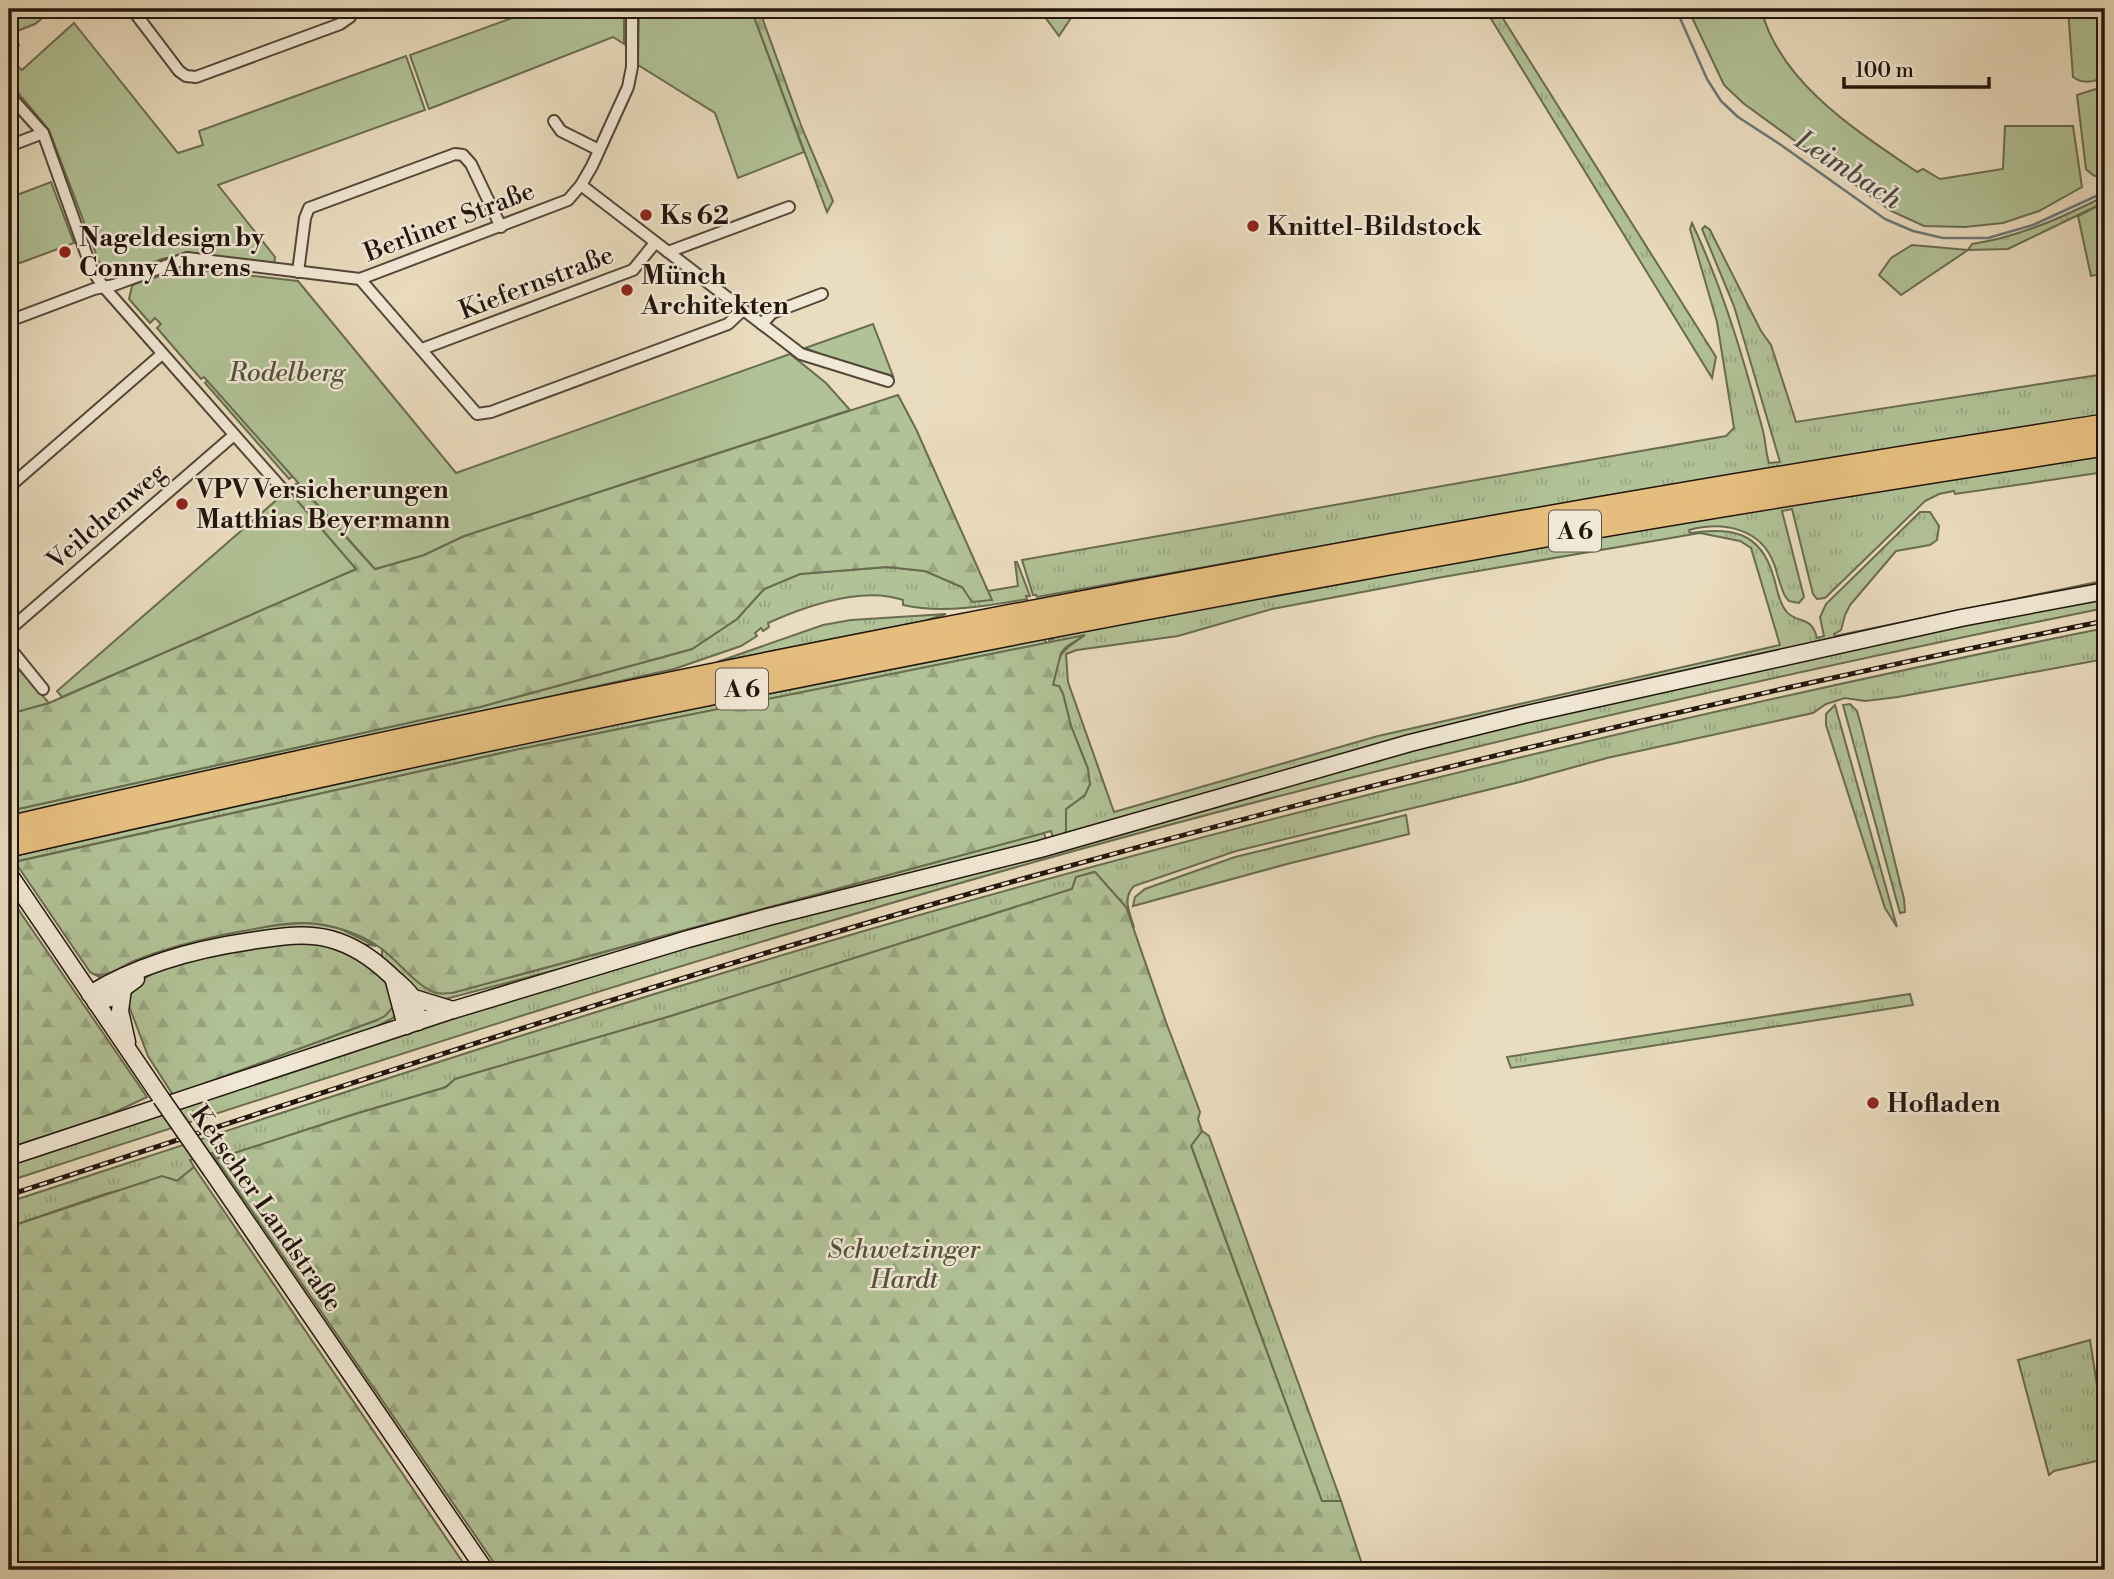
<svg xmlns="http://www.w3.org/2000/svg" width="2114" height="1579" font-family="'Libre Bodoni',serif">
	<defs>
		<pattern id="grass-tufts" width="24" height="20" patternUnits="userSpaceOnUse" patternTransform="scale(1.75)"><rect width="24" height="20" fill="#b1c296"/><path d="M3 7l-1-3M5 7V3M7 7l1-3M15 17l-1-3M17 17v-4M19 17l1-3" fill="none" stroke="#98a680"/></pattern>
		<pattern id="forest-firs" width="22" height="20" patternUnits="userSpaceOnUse" patternTransform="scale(1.75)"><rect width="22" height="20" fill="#b1c296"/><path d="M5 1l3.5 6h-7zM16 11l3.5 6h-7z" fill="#98a680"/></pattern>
	</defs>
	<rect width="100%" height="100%" fill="#eadcbe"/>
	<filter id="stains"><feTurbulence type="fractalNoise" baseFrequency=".00286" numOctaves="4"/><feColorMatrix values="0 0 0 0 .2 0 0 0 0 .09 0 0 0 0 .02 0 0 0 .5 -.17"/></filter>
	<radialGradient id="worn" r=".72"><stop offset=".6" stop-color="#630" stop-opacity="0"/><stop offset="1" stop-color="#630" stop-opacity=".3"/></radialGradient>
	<!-- grass -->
	<g fill="url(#grass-tufts)" stroke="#696c51" stroke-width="2" fill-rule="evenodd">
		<path d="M28 9H44L45 16 35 24 17 31 16 39 19 45 9 52V36H11L9 33 14 32 12 23Z"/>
		<path d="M1039 9H1077L1059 36Z"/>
		<path d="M1485 9H1497L1716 357 1712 378Z"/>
		<path d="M2105 196V202L2008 249 1968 250 1972 244C2019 237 2063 217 2105 196Z"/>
		<path d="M1692 223C1723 289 1743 357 1762 427 1766 440 1765 450 1769 463L1780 462 1734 306 1702 229 1705 226 1710 230 1761 331 1771 345 1796 422 2105 374V415L1598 497 1037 597 1036 595H1033L1022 560 1726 436 1734 428 1717 322 1690 229Z"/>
		<path d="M211 377 293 476 289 479 205 383Z"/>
		<path d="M2105 455V472L1955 494 1954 491 1939 494 1925 501 1825 598 1817 599 1813 594 1792 509 1782 511 1804 597 1799 603 1789 601 1785 596C1780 586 1778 575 1774 564 1761 528 1723 521 1689 530L1690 533C1730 527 1760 531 1773 575 1777 586 1778 602 1786 611 1797 625 1811 614 1817 638L1824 636 1820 617 1826 604 1920 512H1930L1939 526 1937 540 1930 545 1896 551 1850 605 1845 615 1841 630 1834 634 1835 636 2097 582 2105 580V586L1988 608 1066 834V809L1085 795 1088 769 1071 726 1063 694 1059 687 1053 685C1058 655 1059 652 1084 636L1050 643 1049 640 1053 639V637C1402 568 1753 510 2105 455ZM1700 533 1740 541 1751 548 1780 645 1378 736 1114 812 1068 682 1066 654 1077 650 1178 636 1272 609 1437 578Z"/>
		<path d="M1015 562H1017L1030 596H1026L1027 599C987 606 943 614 903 605V600C862 586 806 606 768 623L769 627 763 631 761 628 755 633 757 636 741 646 674 669 9 817V811L480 707 692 649 737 619 764 589 800 574 887 567 925 571 991 600 988 591 1018 586Z"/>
		<path d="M2105 595V608C1755 679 1407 758 1063 854 708 953 359 1067 9 1181V1163L584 975 1282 784 1611 700Z"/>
		<path d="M946 614 924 621 717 662 823 625 851 620Z"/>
		<path d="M2105 628V659L1898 697 1865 701 1845 698 1826 704 1813 713 1607 758 1520 782 1236 851 1134 886C1121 899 1131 914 1134 928L1126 907 1094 872 1076 877 1072 889 671 1016 455 1079 446 1087 440 1089 355 1114 216 1159 212 1153 190 1160 194 1167 177 1181 169 1178 105 1194 9 1227V1202C303 1106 597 1008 895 922 1294 807 1698 711 2105 628Z"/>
		<path d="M1044 639 1047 643 515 750 9 863V857L517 744Z"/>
		<path d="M1850 704 1857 711 1862 729 1904 899 1905 912 1900 913 1843 705Z"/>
		<path d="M1835 705 1897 927 1885 908 1826 725V714Z"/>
		<path d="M1406 815 1409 834 1287 864 1133 906 1135 897 1145 889 1235 857Z"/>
		<path d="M1044 833 1046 840 442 1000 420 993 382 957V949L401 965 452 993Z"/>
		<path d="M312 923 339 928 376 946 362 944 105 980 90 972C105 981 129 963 144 957 198 938 255 924 312 923Z"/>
		<path d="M1910 994 1913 1005 1511 1068 1507 1057Z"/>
		<path d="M395 1005 396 1013 393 1018 374 1028 173 1095 377 1020Z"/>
		<path d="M1202 1131 1209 1136 1341 1501 1322 1502 1191 1145Z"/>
		<path d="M2090 1340 2105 1436V1459L2054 1471 2049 1475 2018 1360Z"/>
	</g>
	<!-- forest -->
	<g fill="url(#forest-firs)" stroke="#696c51" stroke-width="2">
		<path d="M751 9H759L802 128 833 201 827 212Z"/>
		<path d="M898 395 916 429 992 600 972 602 962 587 925 571 887 567 800 574 764 589 737 619 692 649 480 707 9 811V714L49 703 356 569 288 490 297 483 375 569 424 555 464 536Z"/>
		<path d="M1085 635 1066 647 1061 653 1053 685 1059 686 1063 694 1071 726 1088 769 1090 784 1085 795 1066 809V834L1053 838 1051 831 452 993C447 993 441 994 436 993 417 987 398 961 382 949 355 929 318 920 285 924 271 925 257 929 243 931 206 938 170 946 134 961 121 966 104 981 90 972L15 862 515 750Z"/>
		<path d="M1095 872 1126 907 1166 1022 1200 1112 1198 1119 1202 1131 1191 1146 1322 1501H1341L1364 1570H499L216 1159 355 1114 440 1089 446 1087 455 1079 671 1016 1072 889 1076 877Z"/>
		<path d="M9 896 147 1097 109 1115 9 1148Z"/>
		<path d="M304 941 329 945 359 958 383 978 391 989 395 1005 385 1016 377 1020 173 1095 148 1056 129 1006 126 1003C139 953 261 947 304 941Z"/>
		<path d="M194 1167 468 1570H9V1227L162 1176 177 1181Z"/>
	</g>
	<!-- green -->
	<g fill="#b1c296" stroke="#696c51" stroke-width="2">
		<path d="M537 9H624V44L613 37 429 109 410 55Z"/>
		<path d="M639 9H751L804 152 738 178 715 113 638 65Z"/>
		<path d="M1688 9H1761C1780 83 1857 131 1917 172L1923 169 1940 179 2003 169 2005 126H2073L2082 187 2039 211 2003 223 1965 227 1924 226 1891 211 1743 103 1724 85Z"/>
		<path d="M2068 9H2105V78C2093 81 2084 85 2073 77Z"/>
		<path d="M74 23 178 153 203 145 199 131 406 56 425 110 218 185 275 257 274 264 185 254 162 259 116 276 101 267 49 130 9 82V59L22 70Z"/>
		<path d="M2105 86V176C2096 178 2093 176 2086 169L2077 95Z"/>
		<path d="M51 182 74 243 9 267V198Z"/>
		<path d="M2105 202V273L2091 276 2078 216Z"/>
		<path d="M1912 245 1968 250 1901 295 1879 275 1891 258Z"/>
		<path d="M192 269 298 281 456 473 790 354 826 383 850 410 464 536 424 555 375 569 204 377 201 379 157 328 161 324 155 318 150 323 129 299 132 286 135 284 178 270Z"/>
		<path d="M873 324 893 376 825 356 805 348Z"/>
		<path d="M288 490 356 569 62 697 57 691Z"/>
		<path d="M16 666 49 703 9 714V673Z"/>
	</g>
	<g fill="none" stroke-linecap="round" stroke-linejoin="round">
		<!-- stream -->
		<path stroke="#6c7776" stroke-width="2.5" d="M1676 9 1707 79 1721 101 1738 117 1781 145 1885 219 1913 231 1943 238H1988L2033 225 2105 192"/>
		<!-- street casing -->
		<g stroke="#534738" stroke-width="14">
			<g id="street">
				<path d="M132 9 179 71 186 76 196 77 340 24 350 17 351 9"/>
				<path d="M9 95 43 133 92 270 103 286 284 491"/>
				<path d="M554 121 561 131 599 150"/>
				<path d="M9 146 43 133"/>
				<path d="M581 185 801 354 888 381"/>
				<path d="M668 252 789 207"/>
				<path d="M298 272 305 218 309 208 455 154 463 155 471 164 501 227"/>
				<path d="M360 279 477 414 491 412 728 324 743 310"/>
				<path d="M9 321 94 289 114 285 187 258 360 279 568 200 581 185 592 166 628 87 632 67V9"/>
				<path d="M762 324 772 313 822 294"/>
				<path d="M422 349 633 270 655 243"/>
				<path d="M9 487 162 354"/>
				<path d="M9 630 234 435"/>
				<path d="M9 647 43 689"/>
			</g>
		</g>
		<!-- secondary casing -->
		<g stroke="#21150c" stroke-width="19">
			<g id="secondary">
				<path d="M9 874 161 1098"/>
				<path d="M394 981 406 1026"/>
				<path d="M123 989 120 1011 127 1042"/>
				<path d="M90 994C138 965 195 949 251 941 277 937 304 932 330 939 353 945 372 958 389 974 409 993 415 992 418 1022"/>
				<path d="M414 998 453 1010"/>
				<path d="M96 1003 110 998 136 979"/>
				<path d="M9 1157 453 1010 688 939 768 917 1040 849 1410 743 1523 715 1961 618 2105 591"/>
				<path d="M211 1170 485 1570"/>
			</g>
		</g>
		<!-- highway casing -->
		<g stroke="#21150c" stroke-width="24">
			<g id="highway">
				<path d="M9 827C287 762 568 703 848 647 1266 565 1684 490 2105 425"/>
				<path d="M9 846C532 726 1058 621 1586 529 1759 499 1932 472 2105 445"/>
			</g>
		</g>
		<!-- street -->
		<use href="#street" stroke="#f1e8d5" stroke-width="10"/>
		<!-- secondary -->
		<use href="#secondary" stroke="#f1e8d5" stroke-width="16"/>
		<!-- highway -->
		<use href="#highway" stroke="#e5be7f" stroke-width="21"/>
		<!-- rail casing -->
		<g stroke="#21150c" stroke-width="5">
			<path id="rail" d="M9 1195C303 1099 597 1001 895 915 1294 800 1698 702 2105 621"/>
		</g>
		<!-- rail -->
		<use href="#rail" stroke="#f1e8d5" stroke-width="2.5" stroke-dasharray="8" stroke-linecap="butt"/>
		<!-- secondary-bridge casing -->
		<g stroke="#21150c" stroke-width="19" stroke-linecap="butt">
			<path id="secondary-bridge" d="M161 1098 211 1170"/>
		</g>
		<!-- secondary-bridge -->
		<use href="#secondary-bridge" stroke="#f1e8d5" stroke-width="16"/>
	</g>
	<!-- markers -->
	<g fill="#8f2418" stroke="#f1e8d5" stroke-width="2.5">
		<circle cx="646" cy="215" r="7"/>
		<circle cx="1253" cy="226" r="7"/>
		<circle cx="65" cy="252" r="7"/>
		<circle cx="627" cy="290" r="7"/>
		<circle cx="182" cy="504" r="7"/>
		<circle cx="1873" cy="1103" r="7"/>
	</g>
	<g text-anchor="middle" stroke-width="5" stroke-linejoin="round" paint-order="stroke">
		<!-- shield labels -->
		<g fill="#f1e8d5" stroke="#5f5448" stroke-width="2">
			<rect x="1549" y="510.5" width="52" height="41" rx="5"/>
			<rect x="716" y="668.5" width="52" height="41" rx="5"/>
		</g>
		<g font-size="24" font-weight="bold" fill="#21150c">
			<text x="1575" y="539">A 6</text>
			<text x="742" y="697">A 6</text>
		</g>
		<!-- poi labels -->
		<g font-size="26" font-weight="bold" fill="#21150c" stroke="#f1e8d5" text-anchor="start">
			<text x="660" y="224">Ks 62</text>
			<text x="1267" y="235">Knittel-Bildstock</text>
			<text x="79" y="246">Nageldesign by<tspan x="79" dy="30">Conny Ahrens</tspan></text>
			<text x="641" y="284">Münch<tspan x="641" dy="30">Architekten</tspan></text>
			<text x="196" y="498">VPV Versicherungen<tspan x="196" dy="30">Matthias Beyermann</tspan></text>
			<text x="1887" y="1112">Hofladen</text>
		</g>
		<!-- street labels -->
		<g font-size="26" fill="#21150c" stroke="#f1e8d5">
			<text transform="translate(449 221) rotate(-21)" y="9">Berliner Straße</text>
			<text transform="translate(536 282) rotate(-21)" y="9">Kiefernstraße</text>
			<text transform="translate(106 516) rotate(-41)" y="9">Veilchenweg</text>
			<text transform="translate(267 1208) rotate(55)" y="9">Ketscher Landstraße</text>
		</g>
		<!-- park labels -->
		<g font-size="26" font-style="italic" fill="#53523c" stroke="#f1e8d5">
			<text x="287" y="381">Rodelberg</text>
			<text x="904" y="1258">Schwetzinger<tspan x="904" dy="30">Hardt</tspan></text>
		</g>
		<!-- water labels -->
		<g font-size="28" font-style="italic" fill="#4d4e4a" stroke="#f1e8d5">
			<text transform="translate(1849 169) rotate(33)" y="10">Leimbach</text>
		</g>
	</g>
	<!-- margin -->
	<rect width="2114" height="1579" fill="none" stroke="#eadcbe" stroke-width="35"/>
	<rect x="10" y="10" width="2093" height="1558" fill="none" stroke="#21150c" stroke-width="3.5"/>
	<rect x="18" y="18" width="2079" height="1544" fill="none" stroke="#21150c" stroke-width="2"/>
	<!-- scale -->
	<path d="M1844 77v10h145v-10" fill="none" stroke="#21150c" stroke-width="3.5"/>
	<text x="1855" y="77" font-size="21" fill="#21150c" stroke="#f1e8d5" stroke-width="5" paint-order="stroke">100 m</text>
	<rect width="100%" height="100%" filter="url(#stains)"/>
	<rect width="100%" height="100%" fill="url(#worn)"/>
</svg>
